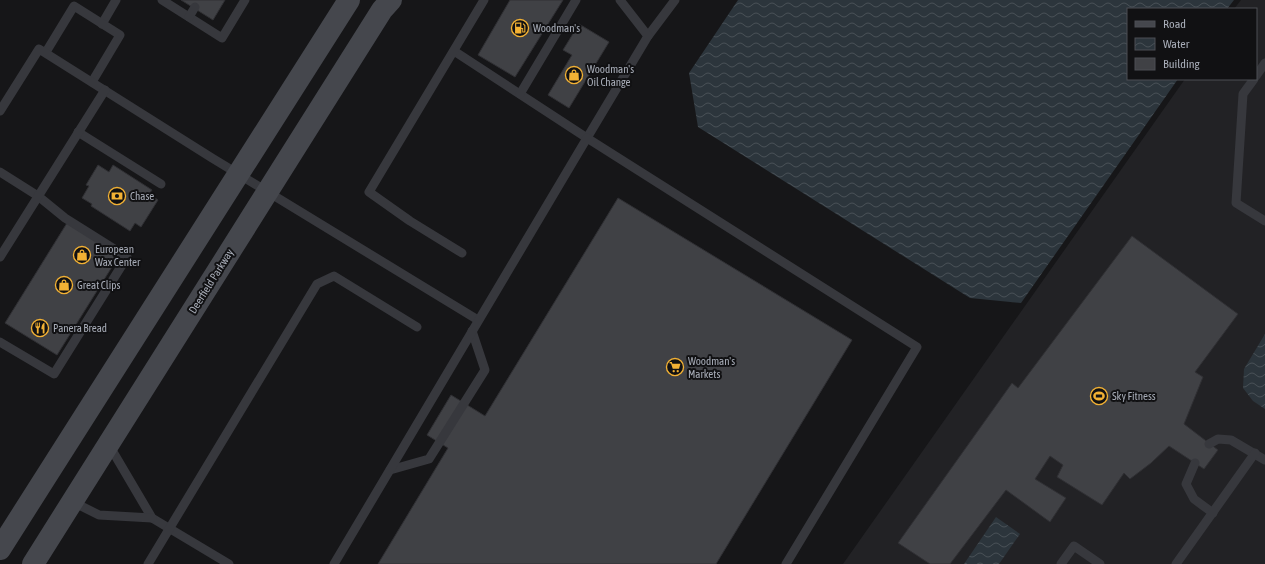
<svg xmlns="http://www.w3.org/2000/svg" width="1265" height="564" font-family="'Asap Condensed',sans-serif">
	<defs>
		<pattern id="water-waves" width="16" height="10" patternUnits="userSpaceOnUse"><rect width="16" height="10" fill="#2c353c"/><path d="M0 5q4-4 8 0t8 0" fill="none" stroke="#485056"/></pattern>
	</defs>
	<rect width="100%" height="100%" fill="#161618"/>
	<!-- built -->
	<path fill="#222225" d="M1241 0H1265V564H843L1185 79H1256V9H1234Z"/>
	<!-- water -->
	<g fill="url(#water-waves)">
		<path d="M738 0H1234L1227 9H1128V79H1178L1021 303 970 298 698 127 689 73Z"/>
		<path d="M1265 334V409L1253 401 1243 388 1244 369Z"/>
		<path d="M996 517 1020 534 999 564H964Z"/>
	</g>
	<!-- building -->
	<g fill="#404145" stroke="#303034">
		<path d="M181 0H225L213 20Z"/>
		<path d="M510 0H563L515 77 478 55Z"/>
		<path d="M579 24 609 42 569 108 548 95 572 55 563 50Z"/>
		<path d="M98 165 109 172 113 165 152 190 149 194 158 200 141 227 135 223 130 231 91 206 92 204 82 198 89 186 86 185Z"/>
		<path d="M618 198 852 340 716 564H378L448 448 427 435 451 395 485 416Z"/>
		<path d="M67 223 113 251 115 262 57 355 5 323Z"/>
		<path d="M1132 236 1238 314 1195 372 1203 377 1184 424 1218 450 1204 469 1169 446 1151 463 1130 479 1124 473 1102 505 1057 477 1063 465 1050 456 1035 479 1066 498 1050 522 1006 490 950 564H930L898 543 1012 383 1018 388Z"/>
	</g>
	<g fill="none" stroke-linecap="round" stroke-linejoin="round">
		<!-- service -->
		<g stroke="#37383d" stroke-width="9">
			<path d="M162 0 222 38 245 0"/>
			<path d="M189 17 195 7"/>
			<path d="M102 24 116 0"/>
			<path d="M648 36 675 0"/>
			<path d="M454 51 587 138 648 36 620 0"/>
			<path d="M46 52 74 6 120 35 92 82"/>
			<path d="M1256 76 1265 63"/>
			<path d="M1254 79 1243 94 1236 203 1265 221"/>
			<path d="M520 94 576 0"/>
			<path d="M0 111 39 49 212 158 478 320"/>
			<path d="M78 132 161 184"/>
			<path d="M0 172 38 196 65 218 127 257 54 374 0 342"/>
			<path d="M462 253 410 221 369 192 484 0"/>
			<path d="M0 257 105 90"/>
			<path d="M1209 444 1218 439 1231 440 1265 460"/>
			<path d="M109 445 152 518 229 564"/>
			<path d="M1195 463 1186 484 1194 499 1213 513"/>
			<path d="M390 470 429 459 485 370 472 331"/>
			<path d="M73 502 99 515 152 518"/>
			<path d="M148 564 317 284 334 276 417 327"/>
			<path d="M334 564 587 138 917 347 786 564"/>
			<path d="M1061 564 1074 546 1100 564"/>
			<path d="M1176 564 1255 453"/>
		</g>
		<!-- secondary -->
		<g stroke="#45474d" stroke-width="22">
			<path d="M0 549 349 0"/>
			<path d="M33 564 382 10 391 0"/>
		</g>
	</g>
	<!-- icons -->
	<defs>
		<g id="fuel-ring" transform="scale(0.9)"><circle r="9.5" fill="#111113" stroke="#f2b134" stroke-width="1.5"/><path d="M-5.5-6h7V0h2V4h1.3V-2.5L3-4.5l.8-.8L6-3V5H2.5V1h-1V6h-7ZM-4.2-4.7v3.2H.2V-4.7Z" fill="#f2b134"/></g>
		<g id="shop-ring" transform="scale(0.9)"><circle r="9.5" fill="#111113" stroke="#f2b134" stroke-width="1.5"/><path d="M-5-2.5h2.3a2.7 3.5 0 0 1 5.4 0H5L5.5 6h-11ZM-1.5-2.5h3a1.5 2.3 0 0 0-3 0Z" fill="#f2b134"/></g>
		<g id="bank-ring" transform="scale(0.9)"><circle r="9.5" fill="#111113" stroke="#f2b134" stroke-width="1.5"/><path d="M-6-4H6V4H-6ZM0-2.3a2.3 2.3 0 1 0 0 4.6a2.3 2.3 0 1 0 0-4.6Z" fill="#f2b134"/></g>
		<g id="restaurant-ring" transform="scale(0.9)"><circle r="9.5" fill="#111113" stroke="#f2b134" stroke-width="1.5"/><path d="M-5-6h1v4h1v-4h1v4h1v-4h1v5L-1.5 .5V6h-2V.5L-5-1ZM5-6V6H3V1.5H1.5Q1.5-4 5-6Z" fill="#f2b134"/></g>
		<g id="supermarket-ring" transform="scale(0.9)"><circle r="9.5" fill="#111113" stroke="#f2b134" stroke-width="1.5"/><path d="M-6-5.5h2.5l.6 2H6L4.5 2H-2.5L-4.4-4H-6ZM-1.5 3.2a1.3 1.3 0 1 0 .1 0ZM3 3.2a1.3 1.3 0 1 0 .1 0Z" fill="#f2b134"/></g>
		<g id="stadium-ring" transform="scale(0.9)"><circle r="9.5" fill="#111113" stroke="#f2b134" stroke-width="1.5"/><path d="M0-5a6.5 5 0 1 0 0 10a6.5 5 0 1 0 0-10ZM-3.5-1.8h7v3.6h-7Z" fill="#f2b134"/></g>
	</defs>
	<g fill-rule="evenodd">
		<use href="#fuel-ring" x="520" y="28"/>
		<use href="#shop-ring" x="574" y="75"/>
		<use href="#bank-ring" x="117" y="196"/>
		<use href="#shop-ring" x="82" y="255"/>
		<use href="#shop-ring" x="64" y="285"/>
		<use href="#restaurant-ring" x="40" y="328"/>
		<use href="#supermarket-ring" x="675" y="367"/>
		<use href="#stadium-ring" x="1099" y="396"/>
	</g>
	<g text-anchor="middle" stroke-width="4" stroke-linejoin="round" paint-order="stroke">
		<!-- poi labels -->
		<g font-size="11" fill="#a8adb8" stroke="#111113" text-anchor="start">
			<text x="533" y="32">Woodman's</text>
			<text x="587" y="73">Woodman's<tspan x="587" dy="13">Oil Change</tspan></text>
			<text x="130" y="200">Chase</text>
			<text x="95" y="253">European<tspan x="95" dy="13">Wax Center</tspan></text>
			<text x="77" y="289">Great Clips</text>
			<text x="53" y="332">Panera Bread</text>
			<text x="688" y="365">Woodman's<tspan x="688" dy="13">Markets</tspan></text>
			<text x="1112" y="400">Sky Fitness</text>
		</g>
		<!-- street labels -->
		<g font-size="11" fill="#a8adb8" stroke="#111113">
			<text transform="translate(211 281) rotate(-58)" y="4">Deerfield Parkway</text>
		</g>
	</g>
	<!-- legend -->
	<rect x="1127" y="8" width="130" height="72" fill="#111113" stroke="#4d4f55"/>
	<rect x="1135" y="21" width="20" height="6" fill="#45474d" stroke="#4d4f55"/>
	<text x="1163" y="28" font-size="12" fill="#a8adb8">Road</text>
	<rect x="1135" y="38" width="20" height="12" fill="url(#water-waves)" stroke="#4d4f55"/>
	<text x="1163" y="48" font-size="12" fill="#a8adb8">Water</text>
	<rect x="1135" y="58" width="20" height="12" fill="#404145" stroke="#4d4f55"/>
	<text x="1163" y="68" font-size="12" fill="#a8adb8">Building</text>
</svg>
